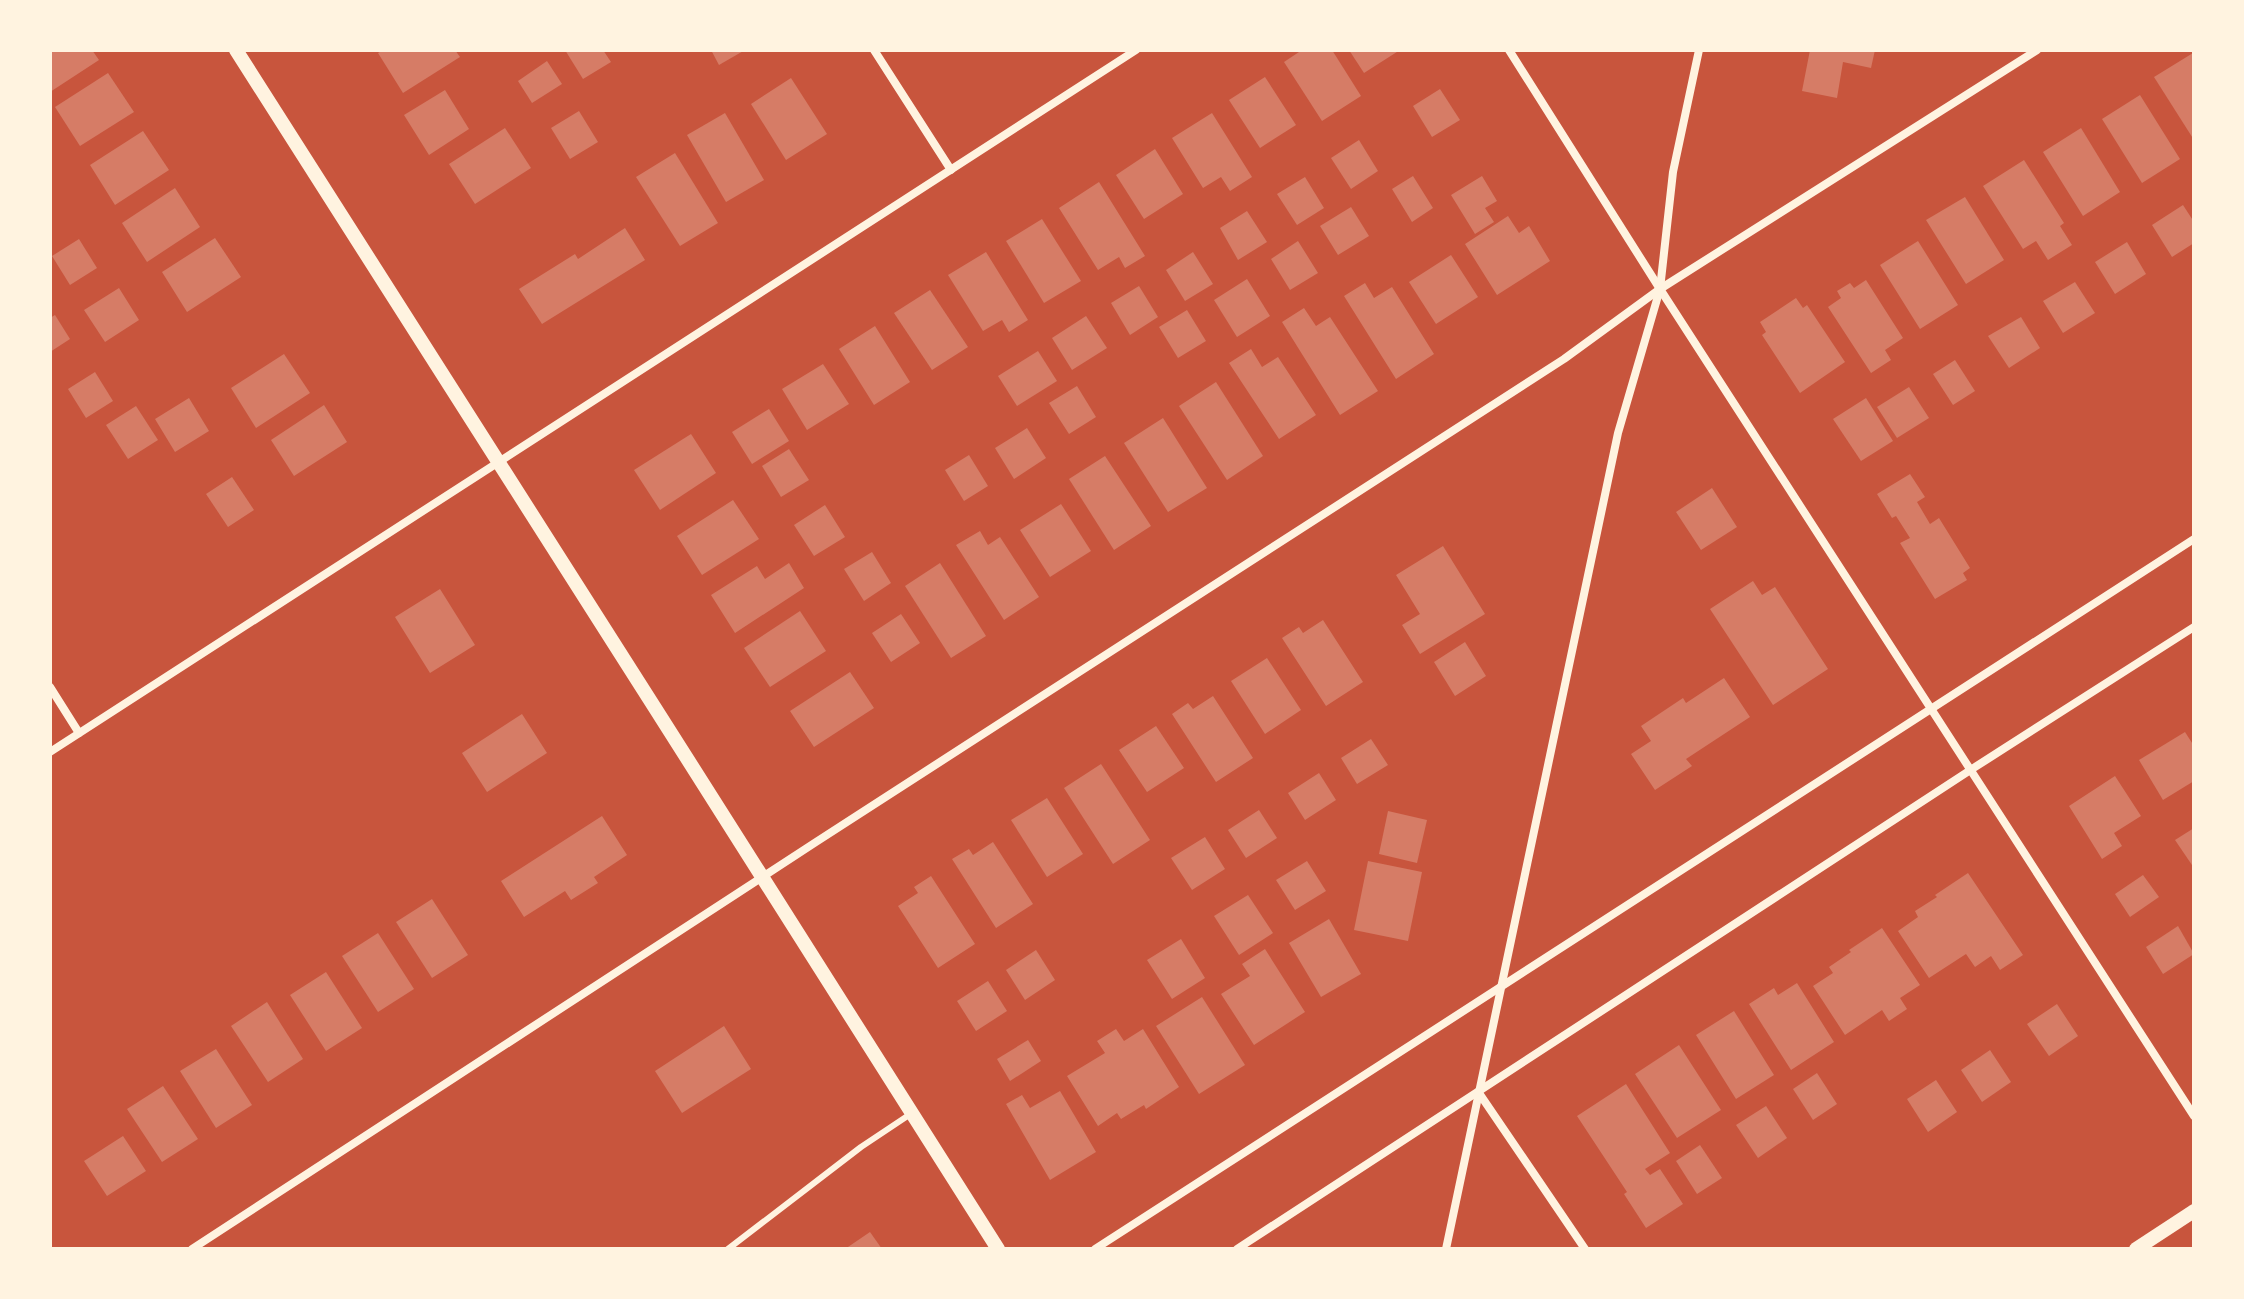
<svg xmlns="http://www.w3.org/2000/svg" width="2244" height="1299" font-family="Mulish,sans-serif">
	<rect width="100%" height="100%" fill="#c8553d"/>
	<!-- building -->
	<g fill="#d67c66">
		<path d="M50 50H92L99 60 50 92Z"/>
		<path d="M383 50H455L460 57 403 93 378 53Z"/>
		<path d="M565 50H603L611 62 583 79Z"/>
		<path d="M711 50H745L719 65Z"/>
		<path d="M1302 50H1332L1361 96 1322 121 1284 62Z"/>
		<path d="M1349 50H1400L1364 73Z"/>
		<path d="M1810 50H1875L1871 68 1843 62 1837 98 1802 91Z"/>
		<path d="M2193 53 2194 55V140L2154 77Z"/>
		<path d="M547 61 562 84 532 103 518 81Z"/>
		<path d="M108 73 134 112 80 146 55 107Z"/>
		<path d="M1265 77 1296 125 1260 148 1229 100Z"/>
		<path d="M791 78 827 134 786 160 751 104Z"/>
		<path d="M1440 89 1460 120 1432 137 1413 106Z"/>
		<path d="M445 90 469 129 429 155 404 115Z"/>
		<path d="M2140 95 2180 159 2142 183 2102 119Z"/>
		<path d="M579 111 598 142 570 159 551 128Z"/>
		<path d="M725 113 764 180 726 202 687 135Z"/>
		<path d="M1212 113 1252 177 1230 191 1221 177 1203 188 1172 138Z"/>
		<path d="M505 128 531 168 475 204 449 164Z"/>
		<path d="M2081 128 2120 192 2083 216 2043 152Z"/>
		<path d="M143 131 169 170 115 205 90 165Z"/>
		<path d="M1359 140 1378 171 1351 189 1331 158Z"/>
		<path d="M1155 149 1183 194 1144 219 1116 175Z"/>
		<path d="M675 153 718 223 680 246 636 177Z"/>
		<path d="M2024 160 2064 223 2060 226 2072 245 2048 260 2036 241 2023 249 1983 186Z"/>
		<path d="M1413 176 1433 208 1412 222 1392 189Z"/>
		<path d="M1482 176 1497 201 1485 208 1494 222 1475 234 1451 195Z"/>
		<path d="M1305 177 1324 208 1297 225 1277 194Z"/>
		<path d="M1099 182 1145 256 1125 268 1119 257 1098 270 1059 208Z"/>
		<path d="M175 188 200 227 147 262 122 223Z"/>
		<path d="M1965 197 2004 260 1966 284 1926 220Z"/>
		<path d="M2183 205 2194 222V243L2172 257 2152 225Z"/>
		<path d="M1351 207 1369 236 1338 255 1320 226Z"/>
		<path d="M1247 211 1267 242 1238 260 1220 228Z"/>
		<path d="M1508 216 1519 233 1529 226 1550 261 1497 295 1465 244Z"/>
		<path d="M1042 219 1081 281 1044 303 1006 241Z"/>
		<path d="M625 228 645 260 542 324 519 289 575 254 578 259Z"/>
		<path d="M215 238 241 277 187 312 162 272Z"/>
		<path d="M79 239 97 268 70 285 52 256Z"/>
		<path d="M1298 241 1318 273 1290 290 1271 259Z"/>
		<path d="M1918 241 1958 305 1920 329 1880 265Z"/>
		<path d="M2127 242 2146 274 2115 294 2095 262Z"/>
		<path d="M986 252 1028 320 1009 332 1002 320 983 331 948 275Z"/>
		<path d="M1193 252 1213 284 1185 301 1166 270Z"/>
		<path d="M1451 255 1478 297 1436 324 1409 282Z"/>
		<path d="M1247 279 1270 316 1237 337 1214 300Z"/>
		<path d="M1866 280 1903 338 1885 350 1891 360 1871 373 1828 307 1841 298 1837 291 1850 283 1854 288Z"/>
		<path d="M2075 282 2095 313 2063 333 2043 301Z"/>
		<path d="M1365 283 1374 298 1392 287 1434 354 1396 379 1344 296Z"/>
		<path d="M1139 286 1158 317 1130 335 1111 303Z"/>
		<path d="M119 288 139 320 105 342 84 310Z"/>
		<path d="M930 290 968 347 932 370 894 313Z"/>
		<path d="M1796 298 1803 308 1807 305 1845 362 1800 393 1762 335 1766 332 1760 322Z"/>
		<path d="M1304 308 1316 326 1330 317 1378 391 1340 415 1282 322Z"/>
		<path d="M1187 310 1206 341 1178 358 1159 327Z"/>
		<path d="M55 315 70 339 50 352V318Z"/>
		<path d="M1086 316 1107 348 1072 370 1052 338Z"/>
		<path d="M2021 317 2040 348 2009 368 1988 336Z"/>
		<path d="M875 326 910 382 874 405 839 349Z"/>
		<path d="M1251 349 1262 367 1278 357 1316 415 1279 439 1229 363Z"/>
		<path d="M1038 351 1057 381 1017 406 998 376Z"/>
		<path d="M284 354 310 393 256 428 231 388Z"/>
		<path d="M1955 360 1975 391 1953 405 1933 374Z"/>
		<path d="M823 364 849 404 807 430 782 389Z"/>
		<path d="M95 372 113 401 86 418 68 389Z"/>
		<path d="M1216 382 1263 456 1227 480 1179 406Z"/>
		<path d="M1077 386 1096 417 1069 434 1049 403Z"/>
		<path d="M1909 387 1929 418 1897 438 1877 407Z"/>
		<path d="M189 398 209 431 175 452 155 419Z"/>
		<path d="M1866 398 1893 441 1861 461 1833 419Z"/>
		<path d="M324 405 347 442 294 476 271 440Z"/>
		<path d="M136 406 158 440 128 459 106 425Z"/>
		<path d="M769 409 789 441 752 464 732 432Z"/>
		<path d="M1163 418 1207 488 1168 512 1124 443Z"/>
		<path d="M1027 428 1046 458 1014 479 995 448Z"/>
		<path d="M691 434 716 473 660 510 634 470Z"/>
		<path d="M789 449 809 480 781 497 762 466Z"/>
		<path d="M969 455 988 486 964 501 945 470Z"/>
		<path d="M1105 456 1151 526 1114 550 1069 479Z"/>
		<path d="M1910 474 1925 497 1917 502 1930 524 1939 518 1970 568 1963 573 1967 580 1935 599 1900 543 1910 538 1896 516 1892 518 1877 494Z"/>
		<path d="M232 477 254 510 228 527 206 494Z"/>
		<path d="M1712 488 1737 527 1701 550 1676 512Z"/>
		<path d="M733 500 759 539 702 575 677 536Z"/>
		<path d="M1061 504 1091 551 1050 577 1020 530Z"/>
		<path d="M825 505 845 537 814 556 794 525Z"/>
		<path d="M980 531 988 545 1000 537 1039 597 1004 620 956 545Z"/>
		<path d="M1443 546 1485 614 1420 654 1402 625 1420 614 1396 575Z"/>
		<path d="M872 552 891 583 864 601 844 569Z"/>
		<path d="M789 563 804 588 735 633 711 595 757 566 765 579Z"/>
		<path d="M940 563 986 636 951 658 905 586Z"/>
		<path d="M1753 581 1762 595 1775 587 1828 669 1773 705 1710 609Z"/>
		<path d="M440 589 475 645 430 673 395 617Z"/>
		<path d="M800 611 826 651 770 687 744 648Z"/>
		<path d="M901 614 920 643 891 662 872 633Z"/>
		<path d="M1323 620 1363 682 1326 706 1282 638 1299 627 1303 633Z"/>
		<path d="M1465 642 1486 676 1455 696 1434 662Z"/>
		<path d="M1267 658 1301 710 1265 734 1231 681Z"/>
		<path d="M850 672 874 708 814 747 790 711Z"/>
		<path d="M1724 678 1750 717 1686 759 1692 766 1655 790 1631 754 1651 741 1641 726 1683 698 1686 703Z"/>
		<path d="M1213 696 1253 758 1216 782 1172 714 1188 703 1193 709Z"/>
		<path d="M522 714 547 753 487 792 462 753Z"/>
		<path d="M1156 726 1184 768 1147 792 1119 750Z"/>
		<path d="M2185 732 2194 746V781L2163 800 2139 760Z"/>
		<path d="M1371 739 1388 765 1357 784 1341 758Z"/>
		<path d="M1101 764 1150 840 1113 864 1064 788Z"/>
		<path d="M1319 773 1336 800 1305 820 1288 793Z"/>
		<path d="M2115 776 2141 816 2114 833 2122 846 2102 859 2069 806Z"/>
		<path d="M1047 798 1083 854 1047 877 1011 820Z"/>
		<path d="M1259 810 1277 838 1246 858 1228 830Z"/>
		<path d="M1388 811 1427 820 1417 863 1379 854Z"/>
		<path d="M602 816 627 855 594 877 598 883 571 900 565 891 524 917 501 881Z"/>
		<path d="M2194 828V868L2175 840Z"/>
		<path d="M1205 837 1225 869 1192 890 1171 858Z"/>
		<path d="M993 842 1033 904 996 928 952 859 969 849 973 855Z"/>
		<path d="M1307 861 1326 891 1295 910 1276 880Z"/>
		<path d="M1368 861 1422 872 1408 941 1354 930Z"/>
		<path d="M1968 873 2023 955 2000 970 1991 956 1975 967 1966 954 1929 978 1898 931 1918 917 1915 911 1937 897 1935 895Z"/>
		<path d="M2143 875 2159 897 2130 917 2115 894Z"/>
		<path d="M931 876 975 944 938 968 898 906 918 893 914 887Z"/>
		<path d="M1248 895 1273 933 1239 955 1214 916Z"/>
		<path d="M432 899 468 955 432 978 396 922Z"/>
		<path d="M1329 919 1361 974 1321 997 1289 943Z"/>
		<path d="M2178 926 2194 954 2163 974 2146 947Z"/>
		<path d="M1882 928 1920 985 1900 998 1907 1009 1889 1021 1882 1010 1845 1035 1813 986 1833 973 1829 967 1851 952 1849 950Z"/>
		<path d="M378 933 414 989 378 1012 342 956Z"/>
		<path d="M1181 939 1205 978 1172 999 1147 960Z"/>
		<path d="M1265 949 1305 1012 1254 1045 1221 994 1250 976 1242 964Z"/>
		<path d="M1036 950 1055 980 1025 1000 1006 970Z"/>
		<path d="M326 972 362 1028 326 1051 290 995Z"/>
		<path d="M988 981 1007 1011 976 1031 957 1001Z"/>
		<path d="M1797 983 1834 1042 1791 1070 1749 1004 1774 988 1778 995Z"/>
		<path d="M1202 997 1245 1065 1199 1094 1156 1026Z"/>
		<path d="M267 1002 303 1059 268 1082 231 1026Z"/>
		<path d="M2057 1004 2078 1036 2049 1056 2027 1024Z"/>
		<path d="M1734 1011 1774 1075 1736 1099 1696 1035Z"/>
		<path d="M724 1026 751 1069 682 1113 655 1071Z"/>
		<path d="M1116 1029 1124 1041 1143 1029 1179 1087 1146 1109 1144 1105 1121 1119 1117 1113 1098 1126 1067 1076 1105 1053 1097 1041Z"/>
		<path d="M1028 1040 1041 1061 1010 1081 997 1059Z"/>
		<path d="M1679 1045 1721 1110 1677 1138 1635 1074Z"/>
		<path d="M216 1049 252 1105 216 1128 180 1071Z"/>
		<path d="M1990 1050 2011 1082 1982 1102 1961 1070Z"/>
		<path d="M1817 1073 1837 1104 1813 1120 1793 1089Z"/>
		<path d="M1936 1080 1957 1112 1928 1132 1907 1099Z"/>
		<path d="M1626 1084 1670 1153 1645 1169 1650 1175 1660 1169 1683 1204 1646 1228 1624 1194 1627 1192 1577 1116Z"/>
		<path d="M163 1086 198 1139 162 1162 127 1109Z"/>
		<path d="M1060 1091 1096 1152 1050 1180 1006 1104 1022 1095 1030 1108Z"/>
		<path d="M1766 1106 1787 1138 1758 1158 1736 1125Z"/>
		<path d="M123 1136 146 1171 107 1196 84 1161Z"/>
		<path d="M1700 1145 1722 1178 1697 1194 1676 1161Z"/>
		<path d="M870 1232 882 1249H845Z"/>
	</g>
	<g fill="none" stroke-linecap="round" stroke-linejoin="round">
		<!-- service -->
		<path stroke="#fff3e0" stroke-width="6" d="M728 1249 861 1147 912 1113"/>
		<!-- minor -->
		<g stroke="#fff3e0" stroke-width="8">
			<path d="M874 50 951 170"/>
			<path d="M1509 50 1660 289 2194 1116"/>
			<path d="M50 687 79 733"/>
			<path d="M50 752 1136 50"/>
			<path d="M1479 1093 1585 1249"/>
			<path d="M192 1249 816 842 1564 359 1660 289 2037 50"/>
			<path d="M1095 1249 2194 539"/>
			<path d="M1237 1249 1972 769 2194 627"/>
			<path d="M1446 1249 1618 433 1660 289 1673 172 1699 50"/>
		</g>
		<!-- tertiary -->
		<g stroke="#fff3e0" stroke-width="14">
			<path d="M236 50C492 449 744 849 998 1249"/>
			<path d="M2136 1249 2194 1211"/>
		</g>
	</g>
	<!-- border -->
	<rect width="2244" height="1299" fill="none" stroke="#fff3e0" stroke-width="104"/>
</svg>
